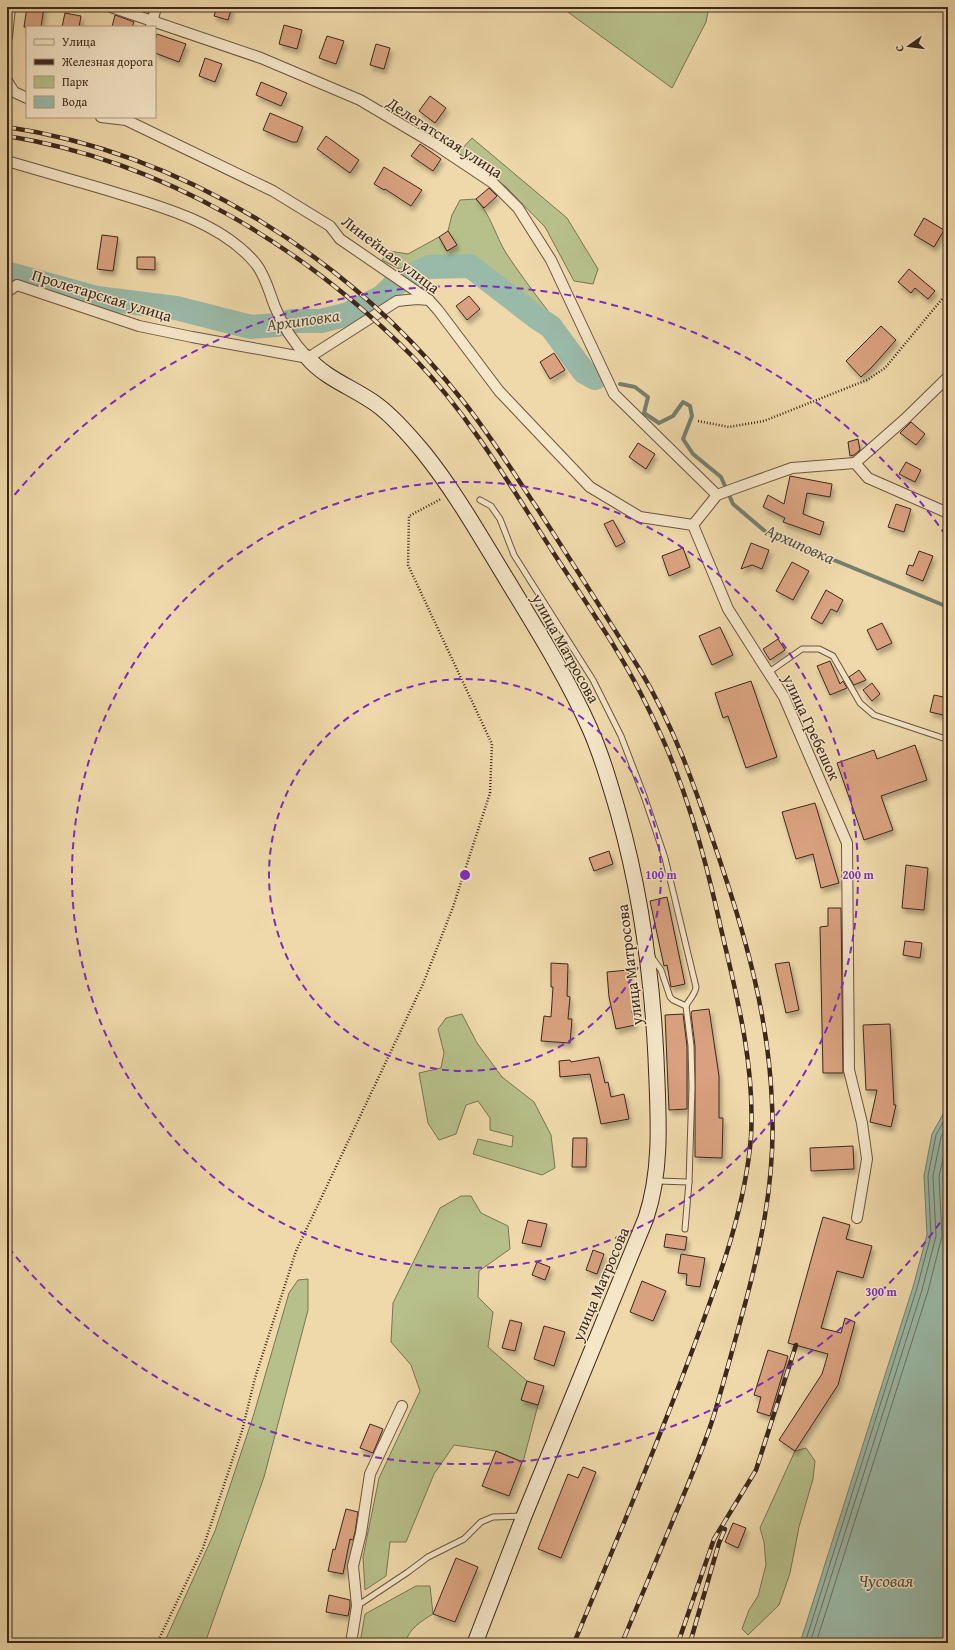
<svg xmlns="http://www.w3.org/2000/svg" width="955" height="1650" font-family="'Gentium Book Plus',serif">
	<defs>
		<filter id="shadow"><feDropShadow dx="2.5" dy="4.5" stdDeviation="2" flood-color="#0004"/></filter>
	</defs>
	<rect width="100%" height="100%" fill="#efd9aa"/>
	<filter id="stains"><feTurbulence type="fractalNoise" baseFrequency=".005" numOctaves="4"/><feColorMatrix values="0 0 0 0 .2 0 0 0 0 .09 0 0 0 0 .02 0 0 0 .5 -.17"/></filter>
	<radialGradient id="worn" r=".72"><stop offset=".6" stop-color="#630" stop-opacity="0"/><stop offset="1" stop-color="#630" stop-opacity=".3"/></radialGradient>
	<!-- green -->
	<g fill="#b7c08a" stroke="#7a7454">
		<path d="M561 7H709L706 22 672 88Z"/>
		<path d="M472 138 567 218 598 269 593 284 574 281 545 227 505 186 458 153Z"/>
		<path d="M476 199C491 215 495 235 506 253 530 289 558 324 586 359L573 366 535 324 483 282 465 270 427 271 408 264 399 269 382 260 389 251 408 254 439 237 447 251 456 245 448 231 452 215 460 200Z"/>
		<path d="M462 1014 477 1043 502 1077 534 1102 551 1135 555 1168 542 1175 473 1154 478 1139 512 1147 513 1136 490 1130V1118L478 1101 466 1105 456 1134 439 1140 428 1123 419 1073 441 1068 444 1053 438 1029 446 1018Z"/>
		<path d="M461 1196H471L481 1213 508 1226 510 1249 479 1271 478 1297 493 1312 488 1347 527 1381 521 1400 538 1405 523 1462 496 1451 454 1445 434 1474 406 1542H390L386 1576 365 1590 363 1557 379 1478 420 1391 411 1365 391 1342 393 1303 440 1208Z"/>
		<path d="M308 1279V1310L264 1477 205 1643H164L215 1531 253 1417 289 1293 298 1280Z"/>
		<path d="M806 1448 815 1461 813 1479 799 1527 790 1573 779 1605 748 1635 742 1629 749 1610 758 1596 766 1565 764 1542 760 1528 795 1451Z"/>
		<path d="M416 1586H430L433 1614C421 1621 409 1629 405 1643H360L365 1614Z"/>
	</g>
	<!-- water -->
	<path fill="#9abaa9" stroke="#758071" d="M948 1105V1643H800L913 1287 927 1235 924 1176 932 1134Z"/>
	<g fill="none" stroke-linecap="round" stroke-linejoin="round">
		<!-- shore -->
		<g stroke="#6c7163" stroke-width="1">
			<path d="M805 1643 917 1288 931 1235 928 1176 936 1135 948 1113"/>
			<path d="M810 1643 922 1290 936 1236 933 1176 941 1137 948 1123"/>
			<path d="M816 1643 928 1291 942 1236 939 1177 948 1136"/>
		</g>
		<!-- stream -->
		<path stroke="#758071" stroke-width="4" d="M620 384 635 387 648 397 644 413 659 423 673 416 683 402 690 406 692 416 683 439 693 454 721 477 733 504 766 532 948 607"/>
		<!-- river -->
		<path stroke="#9abaa9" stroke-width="24" d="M7 275 10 274 97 298 176 308 251 327 277 325 292 321H321L329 319 348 314 382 297 394 285 428 267 470 266 536 317 551 327 584 372 595 378"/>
	</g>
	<!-- building -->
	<g fill="#d9a17f" stroke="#3d281d" filter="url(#shadow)">
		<path d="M27 7H44L41 27H24Z"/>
		<path d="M217 7H232L228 20 214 16Z"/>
		<path d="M65 13 81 16 79 27H62Z"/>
		<path d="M115 15 134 22 132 27H112Z"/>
		<path d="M284 25 302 30 297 49 279 44Z"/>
		<path d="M157 34 186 44 179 62 155 53V40Z"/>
		<path d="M327 36 344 41 336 64 319 58Z"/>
		<path d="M376 44 390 48 384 69 370 65Z"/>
		<path d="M205 58 222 64 215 82 199 76Z"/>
		<path d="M261 82 287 93 281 106 256 95Z"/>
		<path d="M430 96 446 108 435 123 419 111Z"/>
		<path d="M270 113 303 127 297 142H292L263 130Z"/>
		<path d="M326 136 359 160 350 173 317 149Z"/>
		<path d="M420 144 441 159 433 171 411 156Z"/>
		<path d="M384 167 422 190 411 206 385 189 384 190 374 184Z"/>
		<path d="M489 188 497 196 484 208 476 199Z"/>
		<path d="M924 218 944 230 934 247 914 235Z"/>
		<path d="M448 231 457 245 447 251 439 237Z"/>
		<path d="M102 235 118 237 113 271 97 269Z"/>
		<path d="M137 257H155V270L137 269Z"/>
		<path d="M909 269 935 291 928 299 915 288 911 293 898 282Z"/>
		<path d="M469 296 480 309 467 320 456 306Z"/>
		<path d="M881 326 896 340 871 368 861 377 846 361Z"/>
		<path d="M554 353 565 370 550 379 540 362Z"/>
		<path d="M911 422 925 434 916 445 900 433Z"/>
		<path d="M858 439 860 450 854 455 850 456 848 442Z"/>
		<path d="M638 443 655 454 646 469 629 457Z"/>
		<path d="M906 462 921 470 915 482 899 474Z"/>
		<path d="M790 476 832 484 830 497 807 493 803 514 824 522 820 535 783 522 785 518 763 507 768 495 784 504Z"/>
		<path d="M896 504 911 509 904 532 888 527Z"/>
		<path d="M613 520 625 542 616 547 604 524Z"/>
		<path d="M751 543 769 550 762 569 752 565 741 569Z"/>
		<path d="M683 548 690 567 669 576 662 556Z"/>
		<path d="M919 551 933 556 923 581 906 574 909 565 913 566Z"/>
		<path d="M792 562 809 571 793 600 776 591Z"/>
		<path d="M826 590 843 600 837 612 831 609 822 624 811 618Z"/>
		<path d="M882 623 892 643 877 650 867 630Z"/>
		<path d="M720 627 733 655 712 665 699 636Z"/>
		<path d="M778 639 785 650 770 660 763 649Z"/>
		<path d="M830 661 840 684 843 681 847 688 830 695 817 666Z"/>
		<path d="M859 670 866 680 854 685 849 677Z"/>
		<path d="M751 681 777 757 746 768 728 716 723 718 715 693Z"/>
		<path d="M872 683 880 694 872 701 863 690Z"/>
		<path d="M934 695 948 698V716L930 712Z"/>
		<path d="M915 745 927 780 881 796 893 830 864 840 837 763 874 750 877 759Z"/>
		<path d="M815 803 839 883 821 888 813 854 796 859 782 812Z"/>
		<path d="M609 851 613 864 594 871 589 858Z"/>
		<path d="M906 865 928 868 924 910 902 908Z"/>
		<path d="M667 897 685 984 671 987 667 965 664 966 650 901Z"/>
		<path d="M828 908H841L843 1073H823L820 927 828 926Z"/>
		<path d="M905 941 922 943 920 958 903 955Z"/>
		<path d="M789 962 799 1010 786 1013 775 964Z"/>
		<path d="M551 963 568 964 567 996 570 997 568 1019H572L570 1043 541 1041 544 1016 551 1017 553 987H551Z"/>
		<path d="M628 970 631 993 635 992 638 1009 632 1011 635 1025 616 1029 609 997 607 972Z"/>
		<path d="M709 1009 719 1076V1118H723L722 1158 695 1157V1046L691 1014 692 1011Z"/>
		<path d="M683 1014 687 1046V1109L669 1110 665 1015Z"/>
		<path d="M890 1024 894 1105H896L891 1127 870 1122 877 1090H866L863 1025Z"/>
		<path d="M599 1057 605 1083 608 1082 611 1097 624 1094 629 1119 601 1124 590 1074 560 1077 559 1061 570 1060 571 1062Z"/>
		<path d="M573 1138H587L586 1167H572Z"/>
		<path d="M853 1146 854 1169 811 1171 810 1148Z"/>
		<path d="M823 1217 850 1225 846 1239 872 1246 863 1278 837 1271 821 1328 841 1333 845 1318 855 1322 838 1385 795 1451 779 1440 822 1374 828 1354 788 1343Z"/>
		<path d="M528 1220 547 1224 541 1247 522 1243Z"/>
		<path d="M666 1234 687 1237 685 1250 664 1247Z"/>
		<path d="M593 1250 604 1254 597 1274 586 1270Z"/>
		<path d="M681 1254 705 1258 700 1287 686 1285 687 1274 678 1273Z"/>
		<path d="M537 1262 550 1267 545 1280 532 1275Z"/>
		<path d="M642 1281 666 1291 653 1321 630 1312Z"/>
		<path d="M510 1320 522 1323 515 1351 502 1348Z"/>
		<path d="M544 1326 565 1332 554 1366 534 1359Z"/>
		<path d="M768 1350 788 1356 770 1416 757 1412 761 1397 754 1395Z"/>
		<path d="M527 1381 544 1386 538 1405 521 1400Z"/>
		<path d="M370 1424 383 1429 373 1453 360 1448Z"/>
		<path d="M496 1451 522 1462 509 1496 482 1486Z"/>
		<path d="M583 1467 596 1472 561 1558 538 1549 568 1474 578 1478Z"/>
		<path d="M346 1509 358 1512 355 1532 353 1540 350 1539 343 1574 328 1571 333 1549 335 1550Z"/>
		<path d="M733 1523 746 1528 738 1548 725 1542Z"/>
		<path d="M456 1558 478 1567 455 1622 433 1614Z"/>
		<path d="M329 1595 350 1600V1606L348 1616 326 1612Z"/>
	</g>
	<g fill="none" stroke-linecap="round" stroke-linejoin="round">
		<!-- lane casing -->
		<g stroke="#6a5440" stroke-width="7">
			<g id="lane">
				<path d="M480 500 491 506 500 519 514 555 593 680 621 736 644 796 665 858 696 987C695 995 689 999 686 1006L691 1046 692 1087 689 1182 657 1181"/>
				<path d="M769 672 802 649H819L833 656 860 703 874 715 946 739"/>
				<path d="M651 956 661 970 670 997 673 1000 686 1006"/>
				<path d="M685 1229 689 1182"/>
				<path d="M357 1606 408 1572 428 1557 464 1539 481 1522 493 1517 522 1516"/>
			</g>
		</g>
		<!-- street casing -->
		<g stroke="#6a5440" stroke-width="12">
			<g id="street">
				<path d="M111 7 261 58 360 100 436 145 493 183 518 208 551 260 614 394 717 495"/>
				<path d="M151 27 156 7"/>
				<path d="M7 37 10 7"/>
				<path d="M7 81 14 92 27 98"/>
				<path d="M101 117 126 120 273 191 330 226 340 239 429 300 438 310 499 391 590 487 640 517 693 525"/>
				<path d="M7 161C38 170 69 179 100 188 152 204 220 220 256 264 266 277 269 292 275 307 283 327 294 343 308 358"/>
				<path d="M7 292 17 285 139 326 192 337 308 358"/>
				<path d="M308 358 397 301 417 299 429 300"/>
				<path d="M855 463 905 419 948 377"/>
				<path d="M855 463 868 478 948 513"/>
				<path d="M693 525 728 609 784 697 847 843 849 1070 862 1123 867 1159 857 1218"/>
				<path d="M693 525 717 495 733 489 792 468 855 463"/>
				<path d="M351 1643 357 1606 353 1566 361 1533 370 1474 402 1406"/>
			</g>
		</g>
		<!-- secondary casing -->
		<g stroke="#3d281d" stroke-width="17">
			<path id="secondary" d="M308 358C326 379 354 388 376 404 394 417 410 436 424 453 456 493 480 536 507 580 536 628 567 677 590 729 602 756 610 784 618 812 641 893 652 975 656 1058 658 1112 663 1167 646 1218L524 1516 475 1643"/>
		</g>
		<!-- path -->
		<g stroke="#3d281d" stroke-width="2.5" stroke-dasharray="1 2" stroke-linecap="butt">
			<path d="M698 421 729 427 764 421 867 380 885 368 942 299 948 298"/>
			<path d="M157 1643 203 1548 242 1431 255 1378 296 1251 423 984 453 907 490 793 492 744 408 565 409 516 441 499"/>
		</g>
		<!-- lane -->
		<use href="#lane" stroke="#f5e6c8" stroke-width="5"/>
		<!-- street -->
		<use href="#street" stroke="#f5e6c8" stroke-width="10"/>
		<!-- secondary -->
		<use href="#secondary" stroke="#f5e6c8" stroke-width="15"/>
		<!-- rail casing -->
		<g stroke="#3d281d" stroke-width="4.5">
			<g id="rail">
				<path d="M7 127C186 154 351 259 463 401 490 435 513 472 537 508 572 562 606 616 640 670 677 731 698 797 721 864 747 941 769 1021 772 1104 776 1182 760 1251 739 1326 731 1355 723 1385 714 1415 703 1450 688 1485 673 1520 656 1561 639 1602 622 1643"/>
				<path d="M7 136C163 161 304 246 414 358 468 414 509 483 551 549 585 602 622 653 649 710 685 781 705 856 722 933 738 1000 755 1068 751 1137 745 1210 719 1278 694 1346 657 1446 615 1544 574 1643"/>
				<path d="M678 1643 714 1539 756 1470 796 1345"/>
				<path d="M690 1643 719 1543 725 1529"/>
			</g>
		</g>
		<!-- rail -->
		<use href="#rail" stroke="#f5e6c8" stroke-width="3" stroke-dasharray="9" stroke-linecap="butt"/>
	</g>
	<!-- distance rings -->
	<g fill="none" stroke="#7b2cbf" stroke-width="2" stroke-dasharray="7 5">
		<circle cx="465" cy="875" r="196"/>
		<circle cx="465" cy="875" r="393"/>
		<path d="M947 1213A589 589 0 0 1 7 1246M7 504A589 589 0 0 1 947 537"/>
	</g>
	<g text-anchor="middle" stroke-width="3" stroke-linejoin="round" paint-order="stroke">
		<!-- street labels -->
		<g font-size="16" fill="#3d281d" stroke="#f5e6c8">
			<text transform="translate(445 137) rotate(33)" y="6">Делегатская улица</text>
			<text transform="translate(391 254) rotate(37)" y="6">Линейная улица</text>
			<text transform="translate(102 295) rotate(17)" y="6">Пролетарская улица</text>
			<text transform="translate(566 648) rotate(61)" y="6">улица Матросова</text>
			<text transform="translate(812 727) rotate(65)" y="6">улица Гребешок</text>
			<text transform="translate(629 965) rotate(-97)" y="6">улица Матросова</text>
			<text transform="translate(600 1284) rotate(-67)" y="6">улица Матросова</text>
		</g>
		<!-- water labels -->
		<g font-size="17" font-style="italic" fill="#544c40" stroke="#f5e6c8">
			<text transform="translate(303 320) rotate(-8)" y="6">Архиповка</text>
			<text transform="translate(800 544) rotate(24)" y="6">Архиповка</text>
			<text x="886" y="1587">Чусовая</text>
		</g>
	</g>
	<circle cx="465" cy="875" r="6" fill="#7b2cbf" stroke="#f5e6c8" stroke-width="2"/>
	<g font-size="12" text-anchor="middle" font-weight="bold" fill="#7b2cbf" stroke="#f5e6c8" stroke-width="3" stroke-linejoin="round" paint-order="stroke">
		<text x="661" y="879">100 m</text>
		<text x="858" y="879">200 m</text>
		<text x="881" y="1296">300 m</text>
	</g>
	<!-- margin -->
	<rect width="955" height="1650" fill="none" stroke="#efd9aa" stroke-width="24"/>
	<rect x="8" y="8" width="939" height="1634" fill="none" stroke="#3d281d" stroke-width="2"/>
	<rect x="12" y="12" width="931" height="1626" fill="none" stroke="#3d281d"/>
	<!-- legend -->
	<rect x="26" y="26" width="130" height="92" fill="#f5e6c8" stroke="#ab9a84"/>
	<rect x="34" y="39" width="20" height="6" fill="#f5e6c8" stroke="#ab9a84"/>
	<text x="62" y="46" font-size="12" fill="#3d281d">Улица</text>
	<rect x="34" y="59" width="20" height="6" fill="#3d281d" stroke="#ab9a84"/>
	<text x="62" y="66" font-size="12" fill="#3d281d">Железная дорога</text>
	<rect x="34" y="76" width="20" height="12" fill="#b7c08a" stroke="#ab9a84"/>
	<text x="62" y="86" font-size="12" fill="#3d281d">Парк</text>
	<rect x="34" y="96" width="20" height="12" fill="#9abaa9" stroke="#ab9a84"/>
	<text x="62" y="106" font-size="12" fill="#3d281d">Вода</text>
	<!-- north arrow -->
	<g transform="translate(909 46) rotate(256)" stroke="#f5e6c8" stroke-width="3" paint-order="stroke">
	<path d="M0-3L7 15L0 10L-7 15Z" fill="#3d281d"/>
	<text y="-6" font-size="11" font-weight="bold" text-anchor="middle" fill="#3d281d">С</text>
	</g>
	<rect width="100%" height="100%" filter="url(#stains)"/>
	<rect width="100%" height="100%" fill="url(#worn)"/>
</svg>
